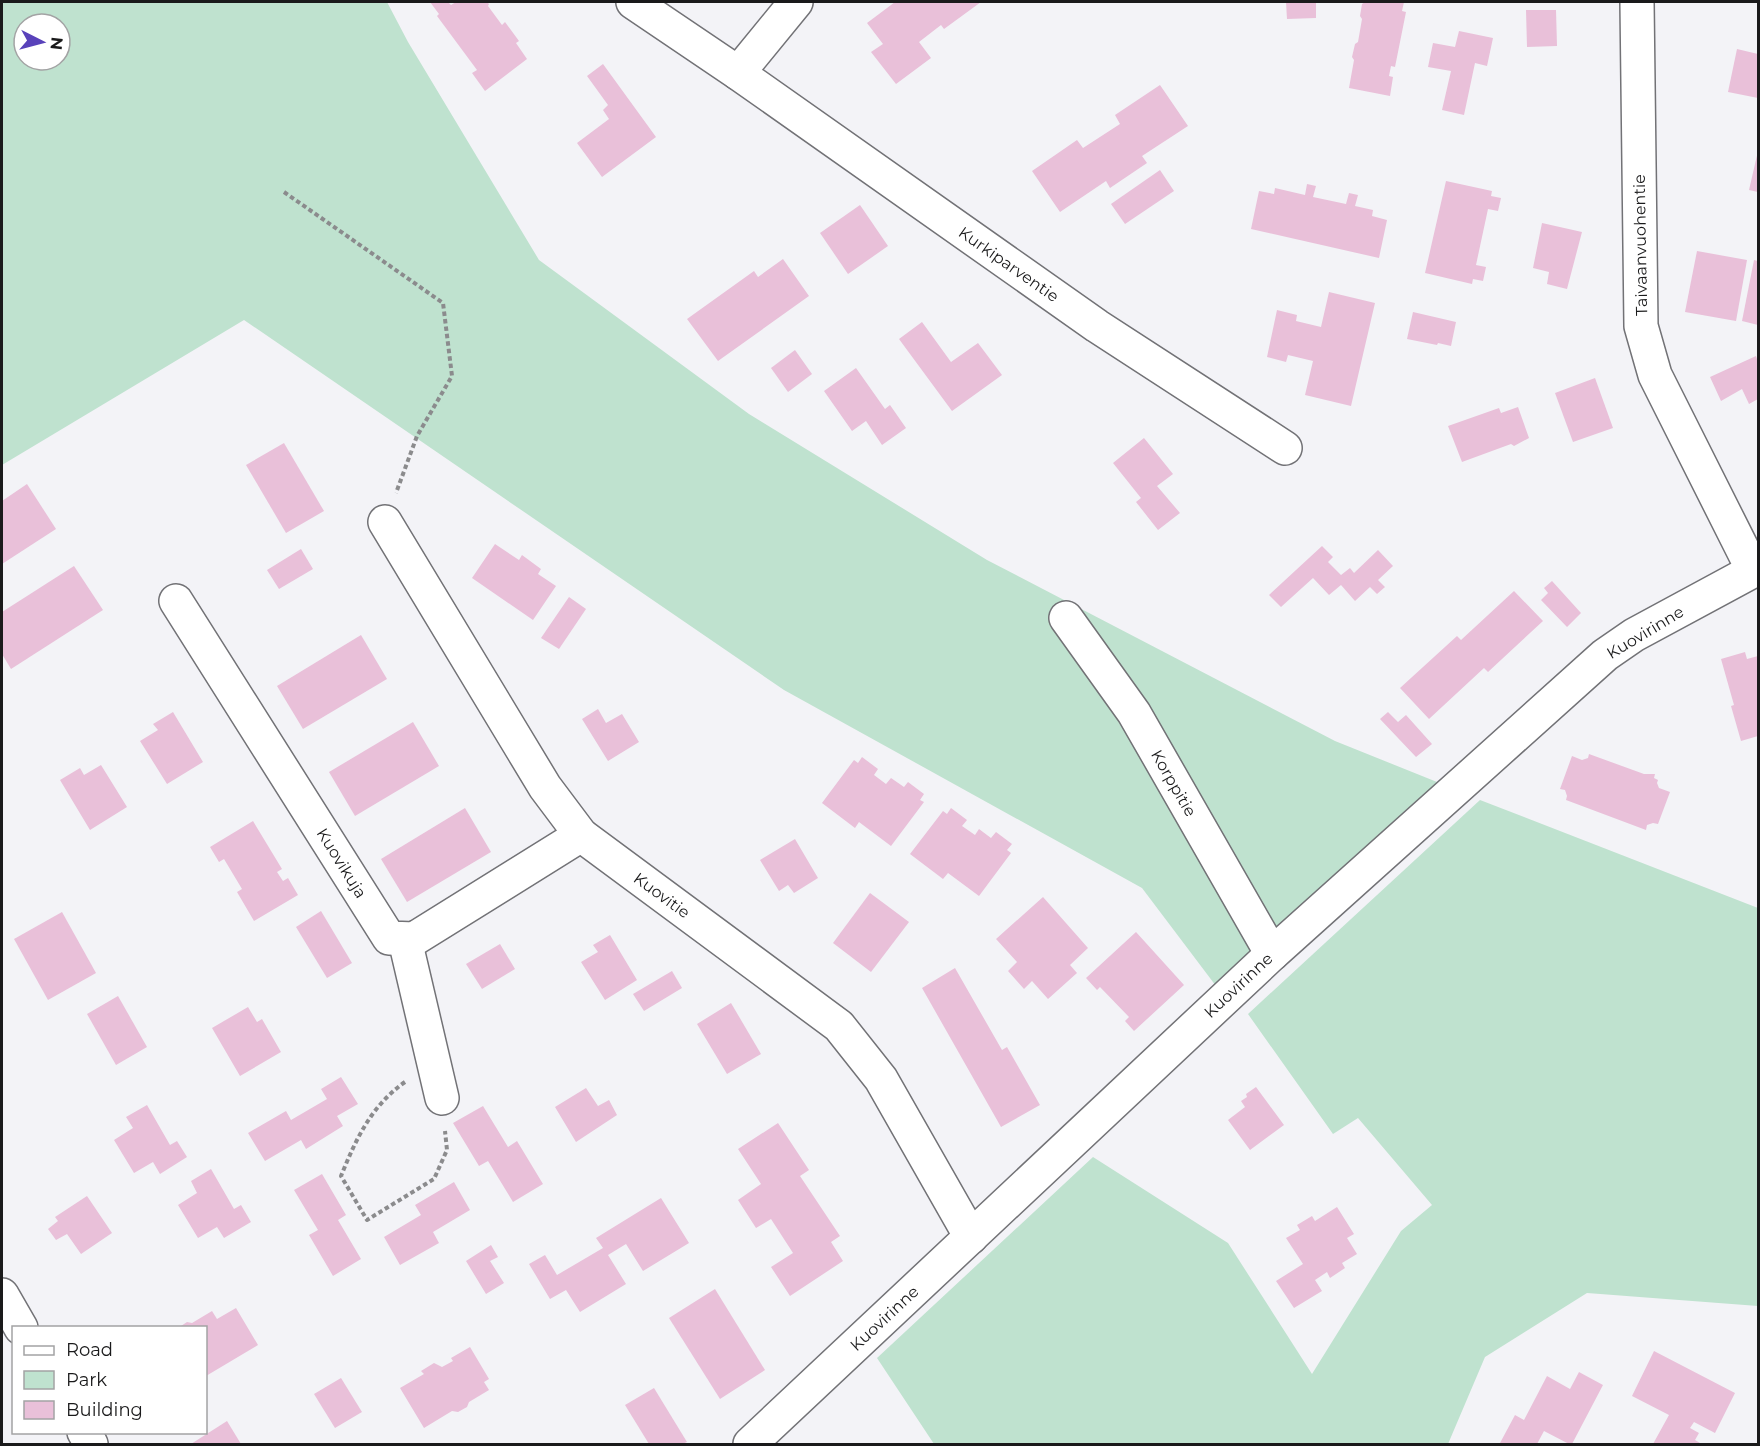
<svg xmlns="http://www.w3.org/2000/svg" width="1760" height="1446" font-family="Montserrat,sans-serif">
	<rect width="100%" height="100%" fill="#f3f3f7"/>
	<!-- green -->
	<g fill="#bfe2cf" fill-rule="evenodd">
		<path d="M2 2H387L408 42 539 260 749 414 987 560 1335 741 1442 784 1216 986 1142 888 784 690 244 320 2 465ZM24 24H60V60H24Z"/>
		<path d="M1480 800 1758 908V1306L1587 1293 1485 1357 1448 1444H934L877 1358 1093 1157 1228 1243 1312 1374 1401 1231 1432 1205 1358 1118 1333 1134 1248 1014Z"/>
	</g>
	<!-- building -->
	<g fill="#e9c0d9">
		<path d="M430 2H448L451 5 456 2H487L489 4 488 6 502 25 505 22 519 41 516 43 527 59 485 91 472 73 477 70 437 16 439 14Z"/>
		<path d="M895 2H981L944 29 941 25 919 42 931 58 896 84 871 52 883 44 867 23Z"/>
		<path d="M1286 2H1316V18L1287 19Z"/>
		<path d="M1365 2H1404L1402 11 1406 12 1395 67 1391 66 1389 76 1393 77 1390 96 1349 88 1354 60 1352 57 1355 44 1358 42 1362 19 1360 16 1362 4Z"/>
		<path d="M1526 10H1556L1557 46 1527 47Z"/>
		<path d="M1459 31 1493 38 1487 66 1475 63 1464 115 1442 110 1451 71 1428 67 1433 43 1455 47Z"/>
		<path d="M1737 49 1758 54V98L1728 92Z"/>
		<path d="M603 64 656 137 602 177 577 143 609 119 603 110 608 105 587 76Z"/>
		<path d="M1160 85 1188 126 1142 156 1147 163 1110 188 1106 181 1060 212 1032 171 1077 140 1083 148 1120 124 1115 115Z"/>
		<path d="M1758 151V192L1749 190Z"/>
		<path d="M1160 170 1174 191 1125 224 1111 204Z"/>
		<path d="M1446 181 1492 191 1491 196 1501 198 1498 211 1488 209 1476 265 1486 267 1483 281 1473 279 1472 284 1425 273Z"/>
		<path d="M1307 184 1316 186 1313 197 1346 204 1349 193 1358 195 1355 206 1373 210 1372 216 1387 220 1379 258 1251 229 1259 191 1274 194 1275 188 1305 195Z"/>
		<path d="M860 205 888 246 848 274 820 233Z"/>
		<path d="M1542 223 1582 232 1567 289 1547 284 1549 272 1533 268Z"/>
		<path d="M1697 251 1747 260 1736 321 1685 312Z"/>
		<path d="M783 259 809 296 718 361 687 319 754 271 758 277Z"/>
		<path d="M1754 260 1758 261V325L1742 321Z"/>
		<path d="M1329 292 1375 303 1351 406 1305 395 1313 361 1288 355 1286 362 1267 357 1277 310 1297 315 1296 321 1321 327Z"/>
		<path d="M1413 312 1456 322 1451 346 1438 343 1437 345 1407 339Z"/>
		<path d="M922 322 951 362 978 343 1002 375 952 411 899 339Z"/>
		<path d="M795 350 812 374 788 392 771 368Z"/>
		<path d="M1756 356 1758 362V399L1749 404 1742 389 1721 401 1710 377Z"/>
		<path d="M856 368 885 409 890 405 906 428 882 445 866 421 852 431 824 391Z"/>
		<path d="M1595 378 1613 428 1573 442 1555 393Z"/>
		<path d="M1518 407 1529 438 1514 446 1511 444 1462 462 1448 426 1499 408 1501 413Z"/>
		<path d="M1144 438 1173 474 1157 486 1180 513 1158 530 1136 502 1141 498 1113 463Z"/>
		<path d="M284 443 324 511 286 533 246 465Z"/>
		<path d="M27 484 56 529 2 564V501Z"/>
		<path d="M495 544 519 560 522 555 541 569 538 574 556 586 533 620 472 578Z"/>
		<path d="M1322 546 1333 557 1328 562 1341 575 1350 568 1354 573 1378 550 1393 566 1378 580 1385 587 1377 594 1370 587 1355 601 1341 585 1329 595 1313 578 1281 607 1269 595Z"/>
		<path d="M301 549 313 569 279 589 267 570Z"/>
		<path d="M74 566 103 610 11 669 2 654V612Z"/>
		<path d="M1552 581 1581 613 1567 627 1541 600 1548 593 1544 588Z"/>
		<path d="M1514 591 1543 621 1488 672 1484 668 1429 719 1400 688 1457 636 1461 640Z"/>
		<path d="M569 597 586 609 559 649 541 638Z"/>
		<path d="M361 635 387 679 303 729 277 686Z"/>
		<path d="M1745 652 1747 659 1758 656V736L1741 741 1731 706 1734 705 1721 659Z"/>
		<path d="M598 709 606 723 622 714 639 742 608 761 582 719Z"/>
		<path d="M173 712 203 762 167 784 140 741 158 730 153 724Z"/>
		<path d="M1388 712 1398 722 1406 715 1432 744 1416 757 1380 719Z"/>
		<path d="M413 722 439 766 355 816 329 772Z"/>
		<path d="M1589 754 1644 774H1655L1654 778 1658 780 1657 783 1659 788 1670 792 1658 824 1653 823 1647 825 1646 830 1566 800 1567 796 1565 790 1560 789 1572 756 1582 760 1588 758Z"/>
		<path d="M862 757 878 769 874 775 886 784 891 778 904 787 908 782 924 794 920 800 924 802 891 846 859 822 855 828 822 803 854 760 858 763Z"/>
		<path d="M101 765 127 807 90 830 60 780 80 768 84 775Z"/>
		<path d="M465 808 491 852 407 902 381 859Z"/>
		<path d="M951 808 967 820 962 826 975 835 979 829 991 838 996 832 1012 844 1007 850 1011 853 979 896 948 873 943 879 910 854 943 811 947 814Z"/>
		<path d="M253 821 282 869 277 872 283 881 288 878 298 895 254 921 237 892 242 889 224 859 219 862 210 847Z"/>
		<path d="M795 839 818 878 794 893 788 885 779 891 760 860Z"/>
		<path d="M870 893 909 922 871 972 833 943Z"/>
		<path d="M1043 897 1088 948 1070 965 1077 973 1048 999 1032 981 1024 989 1008 971 1017 962 996 939Z"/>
		<path d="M321 911 352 963 327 978 296 927Z"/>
		<path d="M62 912 96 973 48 1000 14 939Z"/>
		<path d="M1136 932 1184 985 1134 1031 1125 1021 1129 1017 1100 987 1097 990 1086 978Z"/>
		<path d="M610 935 637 980 605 1000 581 962 598 952 593 945Z"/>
		<path d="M500 944 515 969 482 989 466 964Z"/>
		<path d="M955 968 1002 1050 1007 1047 1040 1105 1001 1127 922 988Z"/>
		<path d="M672 971 682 988 644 1011 633 994Z"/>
		<path d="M118 996 147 1047 116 1065 87 1014Z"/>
		<path d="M731 1003 761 1054 727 1074 697 1024Z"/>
		<path d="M248 1007 257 1022 262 1019 281 1052 240 1076 212 1028Z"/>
		<path d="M341 1077 358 1104 337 1116 343 1126 306 1149 301 1140 265 1161 248 1133 286 1111 291 1120 327 1099 321 1089Z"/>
		<path d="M1256 1087 1284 1125 1250 1150 1228 1120 1245 1107 1241 1101 1247 1097 1246 1094Z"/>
		<path d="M586 1088 598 1106 609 1100 617 1115 576 1142 555 1107Z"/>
		<path d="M147 1105 170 1145 177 1141 187 1157 160 1174 153 1162 134 1173 114 1140 133 1128 126 1117Z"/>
		<path d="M483 1106 508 1147 517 1141 543 1184 513 1202 488 1161 479 1166 453 1123Z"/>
		<path d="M778 1123 809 1170 800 1176 840 1236 831 1242 843 1261 790 1296 771 1267 793 1253 771 1219 756 1228 738 1200 761 1184 738 1149Z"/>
		<path d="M211 1169 234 1209 241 1205 251 1222 224 1238 217 1227 198 1238 178 1205 197 1193 191 1181Z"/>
		<path d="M322 1174 346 1215 338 1220 361 1259 333 1276 309 1235 318 1230 294 1190Z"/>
		<path d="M454 1182 470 1210 433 1232 439 1243 400 1265 384 1237 421 1215 415 1205Z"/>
		<path d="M87 1196 112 1233 81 1254 67 1234 56 1240 48 1229 58 1221 55 1217Z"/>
		<path d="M661 1198 689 1243 643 1271 626 1244 608 1255 626 1284 580 1312 566 1290 550 1299 529 1264 545 1255 557 1275 603 1248 596 1238Z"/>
		<path d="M1337 1207 1354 1234 1347 1238 1357 1254 1342 1263 1345 1268 1330 1278 1327 1272 1315 1280 1322 1291 1294 1308 1276 1281 1303 1264 1286 1238 1300 1230 1297 1225 1312 1216 1315 1221Z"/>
		<path d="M491 1245 498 1257 490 1261 504 1283 486 1294 466 1261Z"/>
		<path d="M715 1289 765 1370 720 1399 669 1318Z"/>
		<path d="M236 1308 258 1345 206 1376V1328H178L187 1322 192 1323 212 1311 217 1319Z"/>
		<path d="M470 1347 489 1379 484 1382 489 1390 469 1402 467 1407 458 1412 452 1411 424 1428 400 1388 424 1374 421 1371 434 1363 442 1367 453 1361 451 1358Z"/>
		<path d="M1654 1351 1735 1393 1715 1433 1694 1422 1690 1428 1699 1433 1695 1440 1700 1443 1699 1444H1653L1669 1415 1632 1396Z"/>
		<path d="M1579 1372 1603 1385 1572 1444H1569L1544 1431 1537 1444H1504L1500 1443 1515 1415 1524 1420 1547 1376 1570 1389Z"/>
		<path d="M341 1378 362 1412 335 1428 314 1394Z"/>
		<path d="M654 1388 687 1442 682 1444H649L625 1405Z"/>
		<path d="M227 1421 241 1444H191Z"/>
	</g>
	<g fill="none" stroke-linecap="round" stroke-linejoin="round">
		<!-- minor casing -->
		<g stroke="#727276" stroke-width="36">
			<g id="minor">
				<path d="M633 2 738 73 1097 326 1285 448"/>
				<path d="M1637 2 1641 326 1655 375 1753 570"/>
				<path d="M738 73 796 2"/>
				<path d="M385 522 545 787 581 835 839 1026 881 1079 971 1237"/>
				<path d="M176 601 389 938 414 939 581 835"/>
				<path d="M1066 618 1134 713 1272 954"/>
				<path d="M405 940 442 1098"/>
				<path d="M2 1295 21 1328"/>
				<path d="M84 1432 91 1444"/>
				<path d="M750 1444 1272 954 1605 655 1634 635 1758 568"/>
			</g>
		</g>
		<!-- path -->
		<g stroke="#8b8b8d" stroke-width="4" stroke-dasharray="4.5 3" stroke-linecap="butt">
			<path d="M284 192 443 303 452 376 417 436 396 493"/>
			<path d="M405 1082C371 1106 356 1139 341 1176L367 1220 434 1179 447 1150 445 1131"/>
		</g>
		<!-- minor -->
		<use href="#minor" stroke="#fff" stroke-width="33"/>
	</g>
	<g text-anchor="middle" stroke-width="5" stroke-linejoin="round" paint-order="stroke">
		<!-- street labels -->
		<g font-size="16" fill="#1a1a1b" stroke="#fff">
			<text transform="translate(1640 245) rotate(-91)" y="6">Taivaanvuohentie</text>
			<text transform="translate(1009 264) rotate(35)" y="6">Kurkiparventie</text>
			<text transform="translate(1645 632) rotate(-31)" y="6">Kuovirinne</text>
			<text transform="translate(1174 783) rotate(60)" y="6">Korppitie</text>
			<text transform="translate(342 863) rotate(58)" y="6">Kuovikuja</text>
			<text transform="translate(662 895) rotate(36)" y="6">Kuovitie</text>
			<text transform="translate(1238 985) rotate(-43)" y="6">Kuovirinne</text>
			<text transform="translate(884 1318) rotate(-43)" y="6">Kuovirinne</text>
		</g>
	</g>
	<!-- border -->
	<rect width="1760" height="1446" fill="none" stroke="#1a1a1b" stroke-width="6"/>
	<!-- legend -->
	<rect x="12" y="1326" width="195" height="108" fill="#ffffff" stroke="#a3a3a4" stroke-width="1.5"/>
	<rect x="24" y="1346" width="30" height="9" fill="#ffffff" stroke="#a3a3a4" stroke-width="1.5"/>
	<text x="66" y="1356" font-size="18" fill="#1a1a1b">Road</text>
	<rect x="24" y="1371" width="30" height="18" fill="#bfe2cf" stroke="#a3a3a4" stroke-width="1.5"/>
	<text x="66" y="1386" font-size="18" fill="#1a1a1b">Park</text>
	<rect x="24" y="1401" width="30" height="18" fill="#e9c0d9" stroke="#a3a3a4" stroke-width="1.5"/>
	<text x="66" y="1416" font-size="18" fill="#1a1a1b">Building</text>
	<!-- north arrow -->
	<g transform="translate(42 42) rotate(96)"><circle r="28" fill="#ffffff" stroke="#a3a3a4" stroke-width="1.5"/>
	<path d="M0-4.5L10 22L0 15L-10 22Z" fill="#5942ba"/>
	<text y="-9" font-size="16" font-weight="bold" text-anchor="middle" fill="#1a1a1b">N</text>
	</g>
</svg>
